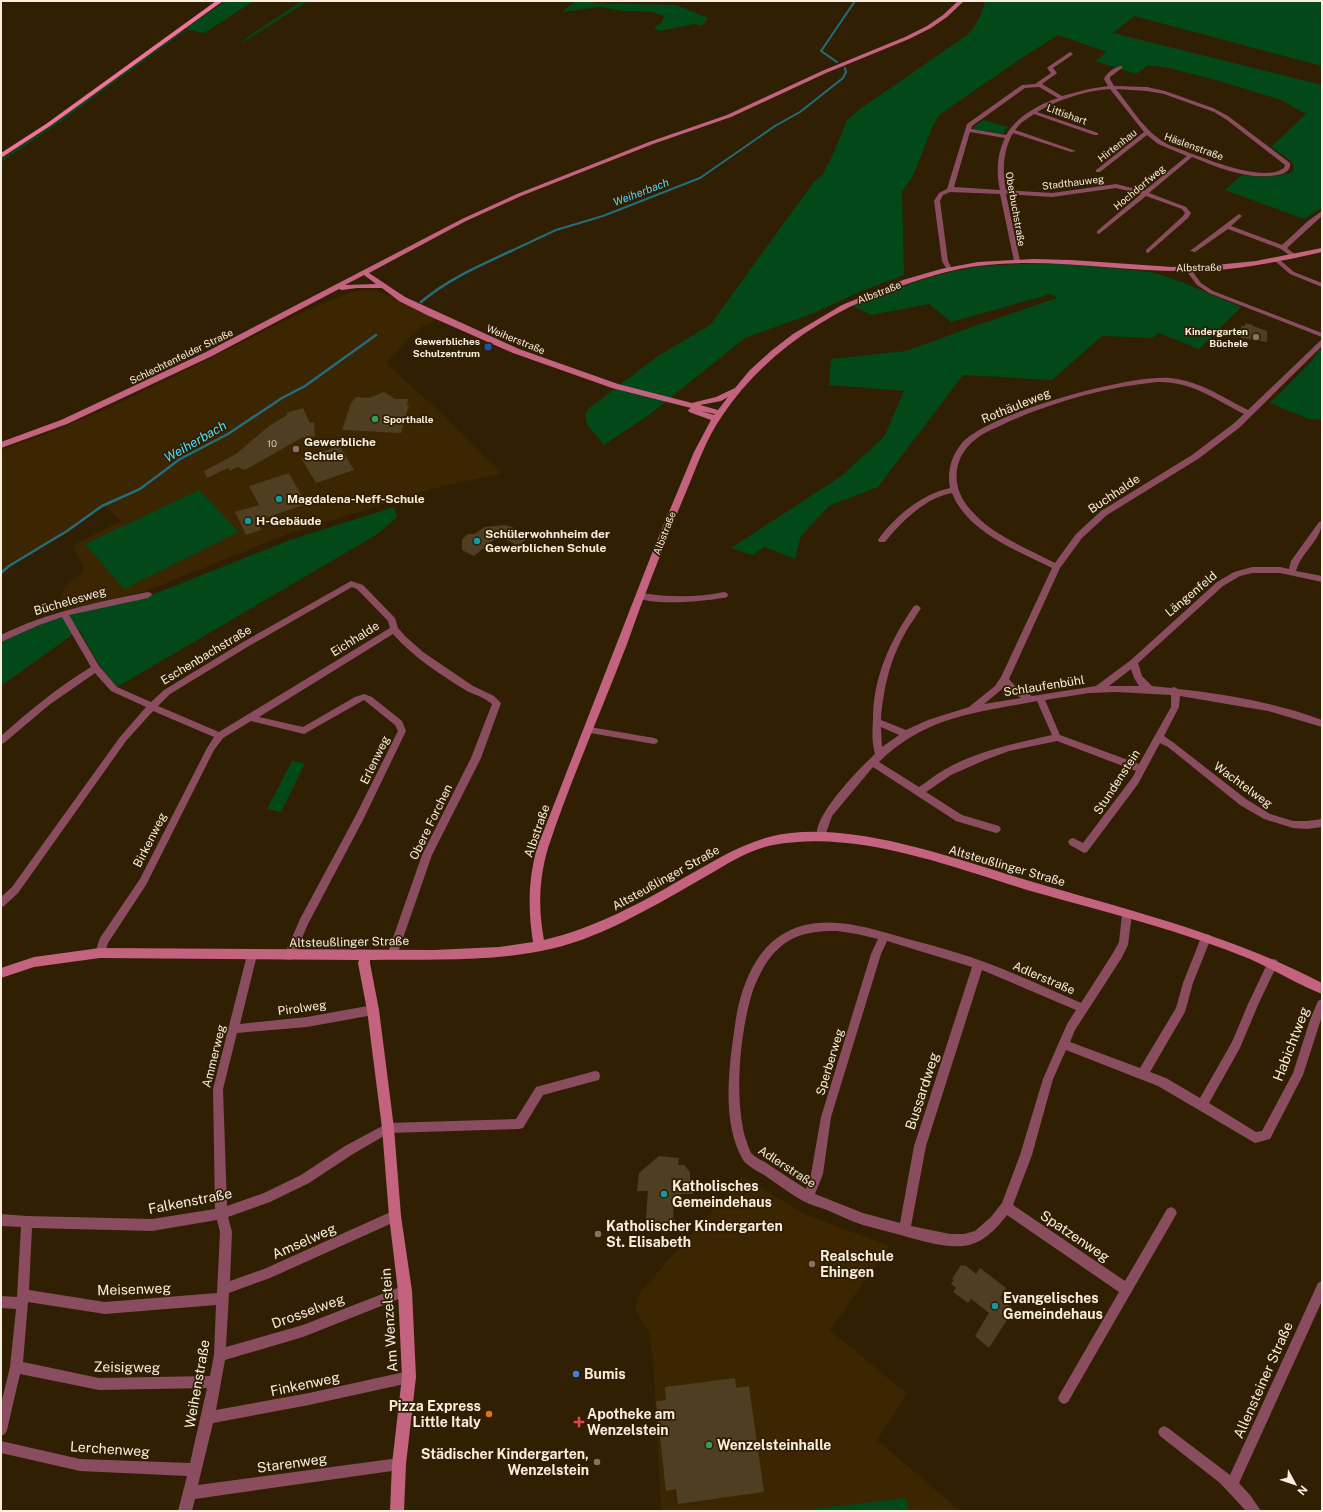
<svg xmlns="http://www.w3.org/2000/svg" width="1323" height="1512" font-family="'Public Sans',sans-serif">
	<rect width="100%" height="100%" fill="#311f03"/>
	<!-- built -->
	<g fill="#3c2501">
		<path d="M367 290 377 291 390 296 437 319 418 329 388 360V365L440 412 502 473 431 489 288 534 149 590 64 610 60 598 64 588 82 572 84 568 74 549 75 544 121 521 105 504 66 531 1 572V450L49 433 120 403 311 308 355 291Z"/>
		<path d="M743 1176 802 1213 889 1246 830 1330 907 1394 877 1440 960 1511H661L653 1360 649 1331 635 1310 640 1292Z"/>
	</g>
	<!-- green -->
	<g fill="#034819">
		<path d="M225 1H254L204 33 188 30 182 33 60 122 1 162V159L46 129 182 31 188 30 186 28Z"/>
		<path d="M302 1H308L240 44 249 36Z"/>
		<path d="M576 1H589L595 3 676 5 708 18 702 26 694 24 659 31 654 28 662 22 664 16 652 12 623 11 600 7 562 12Z"/>
		<path d="M983 1H1322V66L1134 16 1113 33 1322 85V207L1304 219 1225 190 1242 175C1259 178 1276 177 1293 172L1294 166 1290 160 1271 147 1306 114 1281 100 1216 80 1169 68 1148 65 1136 74 1095 61 1107 52 1058 35 1020 59 939 115C924 139 921 170 902 191L904 275 859 292 814 313 745 338 649 415 604 445 587 424 585 416 588 409 658 356 710 325 813 183 822 175 831 159 847 120 860 109 967 35C977 25 981 15 985 2Z"/>
		<path d="M983 120 1008 127 1003 134 975 130 973 128Z"/>
		<path d="M1054 263 1152 272 1182 282 1241 307 1199 349 1159 333 1152 338 1102 336 1052 380 963 375 878 487 829 506 801 536 795 559 765 547 752 555 731 548 840 477 884 437 904 391 829 385 831 359 906 351 972 327 1057 298 1051 294 951 322 929 304 871 315 851 305C883 293 916 281 950 272 984 264 1019 264 1054 263Z"/>
		<path d="M1319 350 1322 351V420L1309 419 1270 403 1311 362Z"/>
		<path d="M199 490 239 532 124 589 85 544Z"/>
		<path d="M394 507 397 517 376 535 117 687 100 666 79 630 1 686V642L25 629 68 614 152 595 290 540Z"/>
		<path d="M292 761 305 763 281 812 267 809Z"/>
		<path d="M906 1498 909 1511H793Z"/>
	</g>
	<g fill="none" stroke-linecap="round" stroke-linejoin="round">
		<!-- stream-far1 -->
		<g stroke="#236e7d" stroke-width="2">
			<path d="M837 62 821 51 855 1"/>
			<path d="M509 252 556 230 603 216 700 178 775 126 800 112 843 78 846 72 845 68"/>
		</g>
		<!-- stream -->
		<g stroke="#236e7d" stroke-width="2.5">
			<path d="M421 302C448 279 479 266 511 251"/>
			<path d="M1 573 9 566 67 531 102 506 140 489 180 459 228 434 282 398 305 386 376 335"/>
		</g>
	</g>
	<!-- building -->
	<g fill="#4f3e21">
		<path d="M1245 323 1253 325V326L1267 331V342L1241 338V326H1245Z"/>
		<path d="M384 392 395 399H408L407 405H409L401 433 342 430 351 403 356 397 369 398Z"/>
		<path d="M303 408 310 423 314 422 315 436 305 439 303 437 245 470 237 467 230 471 228 468 207 478 204 471 236 454 269 426 287 415 286 413Z"/>
		<path d="M340 446 354 470 316 483 301 458Z"/>
		<path d="M289 473 306 504 257 521 261 530 246 535 235 512 259 505 249 486Z"/>
		<path d="M505 525 512 527 529 537 518 546 499 536 474 556 462 550V539L468 534H474L485 527Z"/>
		<path d="M659 1156 679 1158 678 1165H684L690 1172V1183H694L693 1194H680L674 1199 673 1219H675L674 1230H662V1232L645 1231 648 1191H637L639 1173Z"/>
		<path d="M961 1265 964 1266 965 1265 976 1274 980 1268 1006 1288 1000 1298 1014 1309 989 1348 975 1336 989 1313 971 1299 968 1303 953 1292 956 1288 951 1284 954 1280 952 1279Z"/>
		<path d="M735 1378 736 1388 749 1386 764 1492 678 1504 676 1489 666 1491 656 1401 666 1400 665 1387Z"/>
	</g>
	<g fill="none" stroke-linecap="round" stroke-linejoin="round">
		<!-- street -->
		<g fill="#894d5f" fill-rule="evenodd">
			<path d="M1070 52 1073 54 1072 55 1053 68 1057 73 1056 74 1042 84 1062 96 1089 89 1108 86 1104 79C1106 73 1116 66 1122 66V68L1110 77V79L1114 86 1147 87 1165 91 1213 108 1228 116 1290 163C1291 168 1288 172 1282 174 1252 182 1219 168 1192 157L1149 193 1186 207 1191 213 1188 218 1148 253 1146 252V250L1183 216 1185 213 1182 209 1146 196 1099 234 1097 233V231L1141 194 1116 188 1052 197 1006 194 1020 261 1017 263 1014 261 1000 194 950 192 943 195 940 201 948 261 952 269 947 270 942 261 934 201 939 193 947 189 967 124 1022 85 1035 84 1051 73 1047 68 1048 67ZM1039 87 1058 98C1037 105 1017 117 1006 135L971 129 972 126 1025 88ZM1110 89 1144 132 1096 170V172H1100L1147 135 1158 144 1187 156 1144 191 1116 184 1052 193 1006 190C1002 172 1003 150 1013 133L1071 152 1076 151 1015 130 1021 123 1034 114 1094 135H1098V133L1037 112C1060 99 1084 91 1110 89ZM1116 89 1147 91 1164 94 1214 112 1227 120 1285 165 1284 168C1262 185 1195 154 1171 146 1146 134 1133 110 1116 89ZM970 132 1005 138C997 154 996 173 1000 190L954 187Z"/>
			<path d="M1322 211V216L1287 248 1297 256V258H1293L1281 249 1228 229 1195 252 1190 251 1239 214 1242 216 1231 226 1282 245 1308 221Z"/>
			<path d="M1276 260H1280L1294 272 1322 283V287L1290 274 1276 262Z"/>
			<path d="M1186 268H1190L1201 283 1213 291 1322 333V337L1209 293 1197 285 1185 269Z"/>
			<path d="M1322 340V346L1239 428 1198 459 1107 515 1082 538 1060 568 1009 679 1016 687 1032 696 1096 686 1131 660 1217 582 1234 572 1252 567H1280L1289 569 1291 561 1319 522 1322 521C1322 540 1301 552 1296 571L1322 576V582L1280 573H1252L1240 576 1223 586 1138 663 1142 676 1152 686 1171 688 1174 687 1178 689C1226 694 1276 703 1322 720V727L1268 711 1180 696 1179 707 1164 736 1174 743 1246 799 1270 814 1293 821H1307L1322 819V827L1307 829 1293 828 1264 819 1240 805 1168 747 1160 743 1138 784 1087 852 1084 853 1070 845 1068 842 1070 839 1073 838 1083 843 1132 778 1136 771 1057 741 1009 751 985 760 951 775 926 792 962 815 999 826 1001 829 999 832 996 833 956 821 873 767 832 816 824 839 821 840 818 839C808 820 862 766 875 754 872 743 872 732 873 720 873 677 890 641 914 606L917 605 921 608C916 617 909 625 904 635 890 660 884 687 881 716V720L906 730 928 720 969 707 995 686 1001 677 1052 568C1017 550 968 533 952 493 925 498 902 521 885 542H879L878 540C894 517 922 494 950 488 947 472 951 456 962 443 989 413 1130 374 1170 378 1200 381 1222 397 1248 410L1320 341ZM1157 382C1191 381 1215 399 1244 414L1233 424 1192 455 1101 511 1076 534 1055 563C1025 547 991 535 969 508 950 486 953 456 976 439 984 432 996 428 1006 423 1052 402 1106 387 1157 382ZM1131 669 1134 678 1139 686H1109ZM1005 685 1010 691 1021 698 984 704 1001 690ZM1117 692 1171 695V707L1139 764 1060 735 1045 700 1089 693ZM1037 701 1052 735C1016 743 976 751 944 770 935 775 927 782 919 787L879 762C926 716 976 713 1037 701ZM881 727 899 735 882 747Z"/>
			<path d="M351 581 363 585 395 618 398 628 405 636 423 652 473 686 494 696 501 703 481 758 432 855 396 958 392 959 388 958 387 955 422 855 471 758 492 704C485 698 476 695 467 691 441 675 413 657 393 634L259 717 303 727 355 697 364 694 372 697 402 721 406 731 363 820 308 924 293 959 289 960 285 959 284 956 300 919 356 815 398 731 395 725 364 700 304 734 251 721 223 738 214 750 146 885 108 943 104 956 100 957 96 956 95 953 100 938 140 879 207 748 214 737 153 711 126 741 18 893 4 906 1 907V897L12 887 120 737 146 707 111 691 95 673 49 705 4 743 1 744V736C29 711 58 687 91 667L62 617 39 625 1 642V635C48 612 97 602 148 592L151 593 152 595 148 598 69 615 99 666 117 687 151 702 164 690 243 642ZM352 587 357 589 388 621 390 628 219 732 158 706 170 694 249 646Z"/>
			<path d="M724 592 727 593 728 595 727 597C712 601 646 607 636 596L640 593C669 597 695 598 724 592Z"/>
			<path d="M590 727 654 738 657 739 658 741 657 743 654 744 590 733 586 730Z"/>
			<path d="M1127 910 1130 911 1132 914 1128 945 1121 959 1075 1030 1070 1042 1140 1068 1176 1008 1183 983 1202 935 1206 934 1210 935 1211 938 1193 983 1185 1012 1150 1072 1166 1078 1200 1098 1232 1042 1248 1004 1269 960 1273 959 1277 960 1278 963 1258 1005 1240 1048 1209 1103 1256 1132 1262 1131 1293 1073 1310 1020 1318 1001 1322 999V1016L1303 1075 1270 1139 1255 1143 1158 1086 1066 1050 1053 1079 1032 1155 1013 1205 1125 1281 1167 1209 1171 1207 1175 1209 1177 1213 1068 1402 1064 1404 1060 1402 1058 1398 1060 1394 1119 1292 1007 1215C996 1229 983 1244 963 1246 944 1248 923 1241 904 1236 891 1232 876 1229 863 1225 851 1221 839 1215 827 1210 819 1207 811 1205 803 1201 791 1194 779 1185 767 1177 760 1172 748 1167 743 1160 721 1122 729 1066 735 1025 739 994 752 954 780 936 819 910 868 928 908 939 936 946 963 954 990 964 1021 976 1051 990 1081 1003L1113 953 1119 942 1122 914 1124 911ZM837 931 857 934 878 939 871 954 821 1117 811 1174 806 1189C792 1180 778 1171 765 1162 761 1160 755 1157 752 1154 749 1150 747 1142 745 1137 734 1096 740 1031 753 990 759 975 766 960 778 949 794 933 816 931 837 931ZM887 941 972 967 914 1146 900 1223 863 1213 815 1194 823 1174 831 1117 881 954ZM982 970 1076 1010 1067 1024 1043 1079 1020 1155 1002 1203 991 1217 975 1231 964 1234H950L911 1226 926 1146Z"/>
			<path d="M252 951 256 952 257 955 240 1024 307 1017 373 1005 377 1007 378 1010 377 1013 373 1015 307 1027 237 1033 223 1089 227 1206 264 1193 301 1175 345 1146 388 1123 516 1119 536 1087 595 1071 599 1072 600 1076 599 1080 595 1081 543 1095 523 1128 519 1129 389 1133 353 1154 309 1183 270 1202 228 1217 232 1232 230 1281 264 1269 395 1210 399 1212 401 1216 399 1220 270 1278 229 1293 226 1347 303 1325 405 1285 409 1287 411 1291 409 1295 303 1337 225 1360 216 1410 309 1393 409 1371 413 1373 415 1377 413 1381 409 1383 309 1405 213 1423 198 1485 399 1458 404 1459 405 1464 404 1469 399 1470 195 1499 192 1511H178L187 1476 80 1471 1 1453V1441L80 1459 190 1463 207 1388 99 1390 20 1374 7 1430 5 1434 1 1436V1404L10 1367 16 1309 1 1308V1296L17 1297 21 1227 1 1226V1214L27 1216 152 1219 215 1209 213 1089 247 955 248 952ZM217 1220 220 1232 217 1293 105 1302 29 1290 32 1228 152 1231ZM28 1302 105 1314 216 1305 214 1355 210 1376 99 1378 23 1362Z"/>
			<path d="M1322 1281V1301L1239 1483 1250 1495 1261 1511H1246L1220 1483 1160 1436 1158 1432 1160 1428 1164 1426 1168 1428 1230 1475 1318 1283Z"/>
		</g>
		<!-- secondary -->
		<path fill="#c36380" fill-rule="evenodd" d="M958 1H964L947 17 931 28 909 39 826 73 731 117 653 144 521 196 466 221 369 273 405 297 519 349 618 384 692 403 716 397 735 388 750 370 771 351 793 334 842 305 903 280 941 269 978 262 1033 259 1071 260 1172 267 1206 266 1256 261 1322 248V252C1278 262 1234 271 1189 271 1121 272 1055 258 987 265 951 268 918 280 884 292 819 317 761 358 722 416 706 439 697 466 686 492 665 542 645 593 627 644 601 712 571 779 548 848 539 879 538 908 544 940 595 928 641 903 687 876 714 861 739 845 769 837 847 817 957 860 1033 882 1132 911 1230 935 1322 983V994C1297 984 1274 970 1250 959 1182 931 1109 913 1038 893 955 869 861 829 773 845 746 850 721 868 696 882 672 896 647 910 621 923 596 935 569 946 541 951 486 962 427 959 370 960V963L379 1010 394 1128 401 1216 412 1291 416 1377 406 1464 404 1511H390L392 1464 402 1377 398 1291 389 1216 382 1128 367 1010 358 963 359 960 100 958 34 967 1 978V968L34 957 100 948 434 950 499 947 533 942C528 910 528 880 537 848L654 548 694 452 711 420 689 412 688 410 691 408 612 388 513 353 429 316 399 301 382 288H357L342 290 339 289 212 356 67 424 1 448V442L61 420 206 352 462 219 517 194 649 142 727 115 822 71 905 37 927 26 943 15ZM364 275 376 284 345 285ZM728 397 718 410 700 405 721 401ZM701 411 715 414 714 415Z"/>
		<!-- primary -->
		<path fill="#ef729a" fill-rule="evenodd" d="M216 1H223L50 126 1 158V153L46 124Z"/>
	</g>
	<!-- markers -->
	<g fill="#8d6e63" stroke="#311f03" stroke-width="1.5">
		<circle cx="1256" cy="337" r="4"/>
		<circle cx="296" cy="449" r="4"/>
		<circle cx="598" cy="1234" r="4"/>
		<circle cx="812" cy="1264" r="4"/>
		<circle cx="597" cy="1462" r="4"/>
	</g>
	<rect fill="#1a4fb4" stroke="#311f03" stroke-width="1.5" x="484" y="343" width="8" height="8" rx="2"/>
	<g fill="#2e9e5b" stroke="#311f03" stroke-width="1.5">
		<circle cx="375" cy="419" r="4"/>
		<circle cx="709" cy="1445" r="4"/>
	</g>
	<g fill="#0f9aa8" stroke="#311f03" stroke-width="1.5">
		<circle cx="279" cy="499" r="4"/>
		<circle cx="248" cy="521" r="4"/>
		<circle cx="477" cy="541" r="4"/>
		<circle cx="664" cy="1194" r="4"/>
		<circle cx="995" cy="1306" r="4"/>
	</g>
	<circle fill="#3f7fe0" stroke="#311f03" stroke-width="1.5" cx="576" cy="1374" r="4"/>
	<circle fill="#e8710a" stroke="#311f03" stroke-width="1.5" cx="489" cy="1414" r="4"/>
	<path fill="#e0444e" stroke="#311f03" stroke-width="1.5" d="M577 1416h4v4h4v4h-4v4h-4v-4h-4v-4h4z"/>
	<g text-anchor="middle" stroke-width="3.5" stroke-linejoin="round" paint-order="stroke">
		<!-- far-street labels -->
		<g font-size="10" fill="#f9eddd" stroke="#311f03">
			<text transform="translate(1067 114) rotate(20)" y="4">Littishart</text>
			<text transform="translate(1117 145) rotate(-38)" y="4">Hirtenhau</text>
			<text transform="translate(1194 146) rotate(20)" y="4">Häslenstraße</text>
			<text transform="translate(1073 182) rotate(-7)" y="4">Stadthauweg</text>
			<text transform="translate(1139 187) rotate(-40)" y="4">Hochdorfweg</text>
			<text transform="translate(1016 209) rotate(80)" y="4">Oberbuchstraße</text>
			<text transform="translate(1199 267) rotate(-1)" y="4">Albstraße</text>
			<text transform="translate(879 292) rotate(-21)" y="4">Albstraße</text>
			<text transform="translate(516 339) rotate(22)" y="4">Weiherstraße</text>
			<text transform="translate(181 356) rotate(-26)" y="4">Schlechtenfelder Straße</text>
			<text transform="translate(664 533) rotate(-69)" y="4">Albstraße</text>
		</g>
		<!-- far-poi labels -->
		<g font-size="10" font-weight="bold" fill="#f9eddd" stroke="#311f03" text-anchor="end">
			<text x="1248" y="335">Kindergarten<tspan x="1248" dy="12">Büchele</tspan></text>
			<text x="480" y="345">Gewerbliches<tspan x="480" dy="12">Schulzentrum</tspan></text>
			<text x="383" y="423" text-anchor="start">Sporthalle</text>
		</g>
		<!-- number labels -->
		<g font-size="10" fill="#cec1ae">
			<text x="272" y="447">10</text>
		</g>
		<!-- far-water labels -->
		<g font-size="11" font-style="italic" fill="#4edbf8" stroke="#311f03">
			<text transform="translate(641 192) rotate(-21)" y="4">Weiherbach</text>
		</g>
		<!-- street labels -->
		<g font-size="12" fill="#f9eddd" stroke="#311f03">
			<text transform="translate(1016 406) rotate(-22)" y="4">Rothäuleweg</text>
			<text transform="translate(1114 494) rotate(-34)" y="4">Buchhalde</text>
			<text transform="translate(1191 594) rotate(-40)" y="4">Längenfeld</text>
			<text transform="translate(70 601) rotate(-16)" y="4">Büchelesweg</text>
			<text transform="translate(355 639) rotate(-32)" y="4">Eichhalde</text>
			<text transform="translate(206 655) rotate(-31)" y="4">Eschenbachstraße</text>
			<text transform="translate(1044 686) rotate(-9)" y="4">Schlaufenbühl</text>
			<text transform="translate(375 760) rotate(-64)" y="4">Erlenweg</text>
			<text transform="translate(1117 782) rotate(-57)" y="4">Stundenstein</text>
			<text transform="translate(1243 785) rotate(36)" y="4">Wachtelweg</text>
			<text transform="translate(431 822) rotate(-64)" y="4">Obere Forchen</text>
			<text transform="translate(537 831) rotate(-71)" y="4">Albstraße</text>
			<text transform="translate(150 840) rotate(-63)" y="4">Birkenweg</text>
			<text transform="translate(1007 866) rotate(16)" y="4">Altsteußlinger Straße</text>
			<text transform="translate(666 878) rotate(-29)" y="4">Altsteußlinger Straße</text>
			<text transform="translate(349 942) rotate(-1)" y="4">Altsteußlinger Straße</text>
			<text transform="translate(1044 978) rotate(23)" y="4">Adlerstraße</text>
			<text transform="translate(302 1008) rotate(-8)" y="4">Pirolweg</text>
			<text transform="translate(214 1056) rotate(-76)" y="4">Ammerweg</text>
			<text transform="translate(830 1062) rotate(-73)" y="4">Sperberweg</text>
			<text transform="translate(787 1167) rotate(33)" y="4">Adlerstraße</text>
		</g>
		<!-- poi labels -->
		<g font-size="12" font-weight="bold" fill="#f9eddd" stroke="#311f03" text-anchor="start">
			<text x="304" y="446">Gewerbliche<tspan x="304" dy="14">Schule</tspan></text>
			<text x="287" y="503">Magdalena-Neff-Schule</text>
			<text x="256" y="525">H-Gebäude</text>
			<text x="485" y="538">Schülerwohnheim der<tspan x="485" dy="14">Gewerblichen Schule</tspan></text>
		</g>
		<!-- water labels -->
		<g font-size="13" font-style="italic" fill="#4edbf8" stroke="#311f03">
			<text transform="translate(195 441) rotate(-30)" y="5">Weiherbach</text>
		</g>
		<!-- near-street labels -->
		<g font-size="14" fill="#f9eddd" stroke="#311f03">
			<text transform="translate(1291 1044) rotate(-69)" y="5">Habichtweg</text>
			<text transform="translate(922 1091) rotate(-72)" y="5">Bussardweg</text>
			<text transform="translate(190 1201) rotate(-11)" y="5">Falkenstraße</text>
			<text transform="translate(1075 1236) rotate(34)" y="5">Spatzenweg</text>
			<text transform="translate(304 1241) rotate(-24)" y="5">Amselweg</text>
			<text transform="translate(134 1289) rotate(-2)" y="5">Meisenweg</text>
			<text transform="translate(308 1311) rotate(-20)" y="5">Drosselweg</text>
			<text transform="translate(389 1320) rotate(-94)" y="5">Am Wenzelstein</text>
			<text transform="translate(127 1367) rotate(1)" y="5">Zeisigweg</text>
			<text transform="translate(1263 1380) rotate(-66)" y="5">Allensteiner Straße</text>
			<text transform="translate(197 1384) rotate(-80)" y="5">Weihenstraße</text>
			<text transform="translate(305 1384) rotate(-12)" y="5">Finkenweg</text>
			<text transform="translate(110 1449) rotate(4)" y="5">Lerchenweg</text>
			<text transform="translate(292 1463) rotate(-8)" y="5">Starenweg</text>
		</g>
		<!-- near-poi labels -->
		<g font-size="14" font-weight="bold" fill="#f9eddd" stroke="#311f03" text-anchor="start">
			<text x="672" y="1191">Katholisches<tspan x="672" dy="16">Gemeindehaus</tspan></text>
			<text x="606" y="1231">Katholischer Kindergarten<tspan x="606" dy="16">St. Elisabeth</tspan></text>
			<text x="820" y="1261">Realschule<tspan x="820" dy="16">Ehingen</tspan></text>
			<text x="1003" y="1303">Evangelisches<tspan x="1003" dy="16">Gemeindehaus</tspan></text>
			<text x="584" y="1379">Bumis</text>
			<text x="481" y="1411" text-anchor="end">Pizza Express<tspan x="481" dy="16">Little Italy</tspan></text>
			<text x="587" y="1419">Apotheke am<tspan x="587" dy="16">Wenzelstein</tspan></text>
			<text x="717" y="1450">Wenzelsteinhalle</text>
			<text x="589" y="1459" text-anchor="end">Städischer Kindergarten,<tspan x="589" dy="16">Wenzelstein</tspan></text>
		</g>
	</g>
	<!-- border -->
	<rect width="1323" height="1512" fill="none" stroke="#f9eddd" stroke-width="4"/>
	<!-- north arrow -->
	<g transform="translate(1295 1484) rotate(130)" stroke="#311f03" stroke-width="3" paint-order="stroke">
	<path d="M0-3L7 15L0 10L-7 15Z" fill="#f9eddd"/>
	<text y="-6" font-size="11" font-weight="bold" text-anchor="middle" fill="#f9eddd">N</text>
	</g>
</svg>
